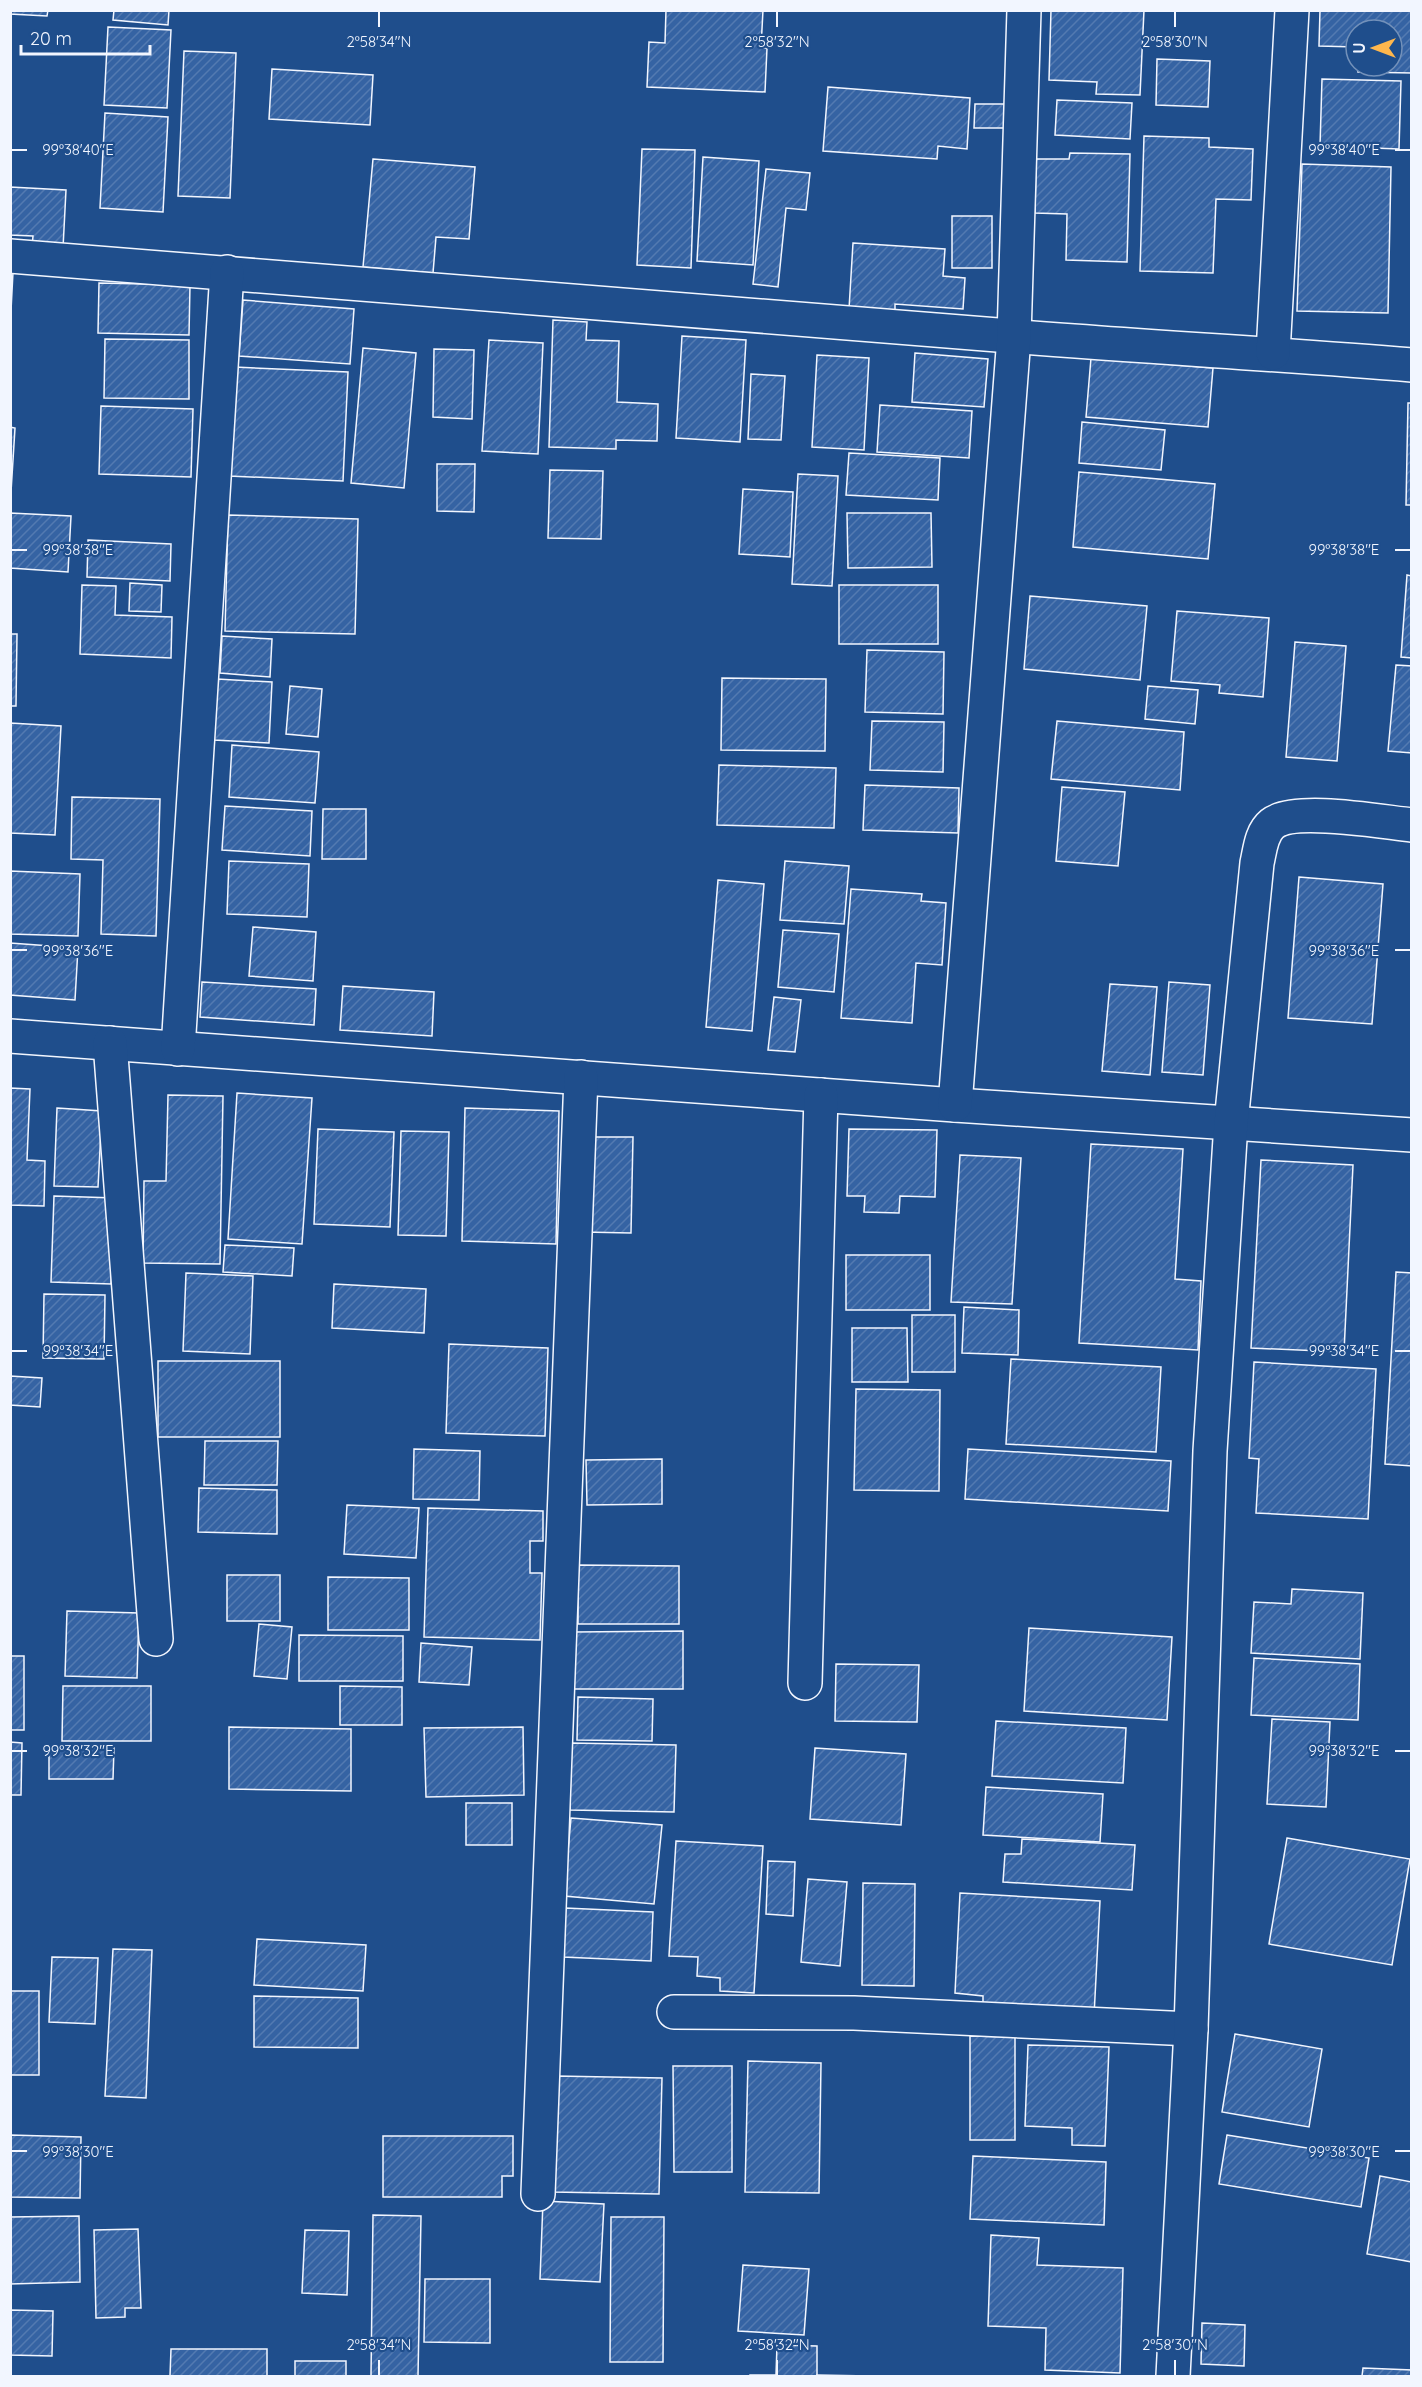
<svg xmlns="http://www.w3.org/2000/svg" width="1422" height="2387" font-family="Quicksand,sans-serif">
	<defs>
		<pattern id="building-hatch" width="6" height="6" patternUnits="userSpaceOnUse" patternTransform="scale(1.5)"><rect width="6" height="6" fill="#3563a3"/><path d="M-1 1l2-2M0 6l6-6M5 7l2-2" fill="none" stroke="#537ab1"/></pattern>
	</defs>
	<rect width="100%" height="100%" fill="#1f4e8c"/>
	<!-- building -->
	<g fill="url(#building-hatch)" stroke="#f2f6ff" stroke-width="1.5">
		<path d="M10 10H48L47 16 10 14Z"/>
		<path d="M114 10H169L168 25 113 20Z"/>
		<path d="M666 10H763L761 48H767L765 92 647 87 649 42 665 43Z"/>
		<path d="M1051 10H1144L1140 95 1096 94 1097 82 1049 80Z"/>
		<path d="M1320 10H1412V73L1358 72V66H1392V30H1356V47L1319 46Z"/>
		<path d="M108 27 171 30 167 108 104 105Z"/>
		<path d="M184 51 236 53 230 198 178 196Z"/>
		<path d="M1157 59 1210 61 1208 107 1156 105Z"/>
		<path d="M272 69 373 75 370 125 269 119Z"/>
		<path d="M1322 79 1401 81 1399 149 1320 146Z"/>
		<path d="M828 87 970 98 967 149 938 146 937 159 823 151Z"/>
		<path d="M1057 100 1132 103 1130 139 1055 135Z"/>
		<path d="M975 104H1015V128H974Z"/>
		<path d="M105 113 168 117 163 212 100 208Z"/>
		<path d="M1144 136 1209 138V147L1253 149 1251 200 1216 199 1213 273 1140 271Z"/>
		<path d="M642 149 695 150 691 268 637 265Z"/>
		<path d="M1070 153 1130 154 1127 262 1066 260 1067 214 1035 213 1036 159H1069Z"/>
		<path d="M703 157 759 161 753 265 697 261Z"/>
		<path d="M373 159 475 167 469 239 436 237 433 273 363 267Z"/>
		<path d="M1302 164 1391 167 1388 313 1297 311Z"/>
		<path d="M766 169 810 173 806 210 786 208 778 287 753 284Z"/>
		<path d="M10 187 66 190 63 248 32 247 33 236 10 235Z"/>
		<rect x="952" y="216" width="40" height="52"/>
		<path d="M853 243 945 249 943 276 965 278 963 309 895 304V312L849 309Z"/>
		<path d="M10 272H13L10 330Z"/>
		<path d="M99 283 190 285 189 335 98 333Z"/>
		<path d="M243 300 354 309 350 364 239 356Z"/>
		<path d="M553 320 587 322 586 340 619 341 617 402 658 404 657 441 616 440V449L549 447Z"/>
		<path d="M682 336 746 340 740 442 676 438Z"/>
		<path d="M105 339 189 340V399L104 398Z"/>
		<path d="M489 340 543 343 538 454 482 451Z"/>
		<path d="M363 348 416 353 404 488 351 483Z"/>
		<path d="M434 349 474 350 472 419 433 417Z"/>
		<path d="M915 353 988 359 984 407 912 402Z"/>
		<path d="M817 355 869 358 864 450 812 447Z"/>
		<path d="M1091 358 1213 368 1208 427 1086 417Z"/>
		<path d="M234 367 348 372 343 481 229 476Z"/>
		<path d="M751 374 785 376 781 440 748 439Z"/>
		<path d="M1408 403H1412V505H1406Z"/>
		<path d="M880 405 972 411 969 458 877 452Z"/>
		<path d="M101 406 193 409 191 477 99 474Z"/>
		<path d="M1082 422 1165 430 1161 470 1079 463Z"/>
		<path d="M10 427 15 428 11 492H10Z"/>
		<path d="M849 453 940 458 938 500 846 495Z"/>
		<path d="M437 464H475L474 512 437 511Z"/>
		<path d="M550 470 603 471 601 539 548 538Z"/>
		<path d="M1079 472 1215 484 1208 559 1073 547Z"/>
		<path d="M798 474 838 476 832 586 792 584Z"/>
		<path d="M743 489 793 492 790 557 739 554Z"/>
		<path d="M10 513 71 516 68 572 10 568Z"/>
		<path d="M847 513H931L932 567 848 568Z"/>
		<path d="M228 515 358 519 355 634 225 631Z"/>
		<path d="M88 540 171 544 170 581 87 577Z"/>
		<path d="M1407 575 1412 576V658L1401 657Z"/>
		<path d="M130 583 162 585 161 612 129 611Z"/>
		<path d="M82 585 116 586 115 615 172 617 171 658 80 654Z"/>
		<rect x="839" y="585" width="99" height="59"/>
		<path d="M1030 596 1147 606 1140 680 1024 669Z"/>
		<path d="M1177 611 1269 618 1263 697 1219 693 1220 685 1171 681Z"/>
		<path d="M10 634H17L16 706H10Z"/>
		<path d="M222 636 272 639 270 677 220 673Z"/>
		<path d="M1295 642 1346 646 1337 761 1286 757Z"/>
		<path d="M867 650 944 652 943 714 865 712Z"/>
		<path d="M1396 665 1412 666V753L1388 751Z"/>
		<path d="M722 678 826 679 825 751 721 750Z"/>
		<path d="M217 679 272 682 269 743 214 740Z"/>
		<path d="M290 686 322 689 318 737 286 734Z"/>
		<path d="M1148 686 1198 690 1195 724 1145 719Z"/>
		<path d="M872 721 944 722 943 772 870 770Z"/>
		<path d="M1057 721 1184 732 1180 790 1051 779Z"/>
		<path d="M10 723 61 726 55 835 10 833Z"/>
		<path d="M232 745 319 752 315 803 229 797Z"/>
		<path d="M719 765 836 768 834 828 717 825Z"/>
		<path d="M865 785 959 788 958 833 863 830Z"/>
		<path d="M1062 787 1125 792 1118 866 1056 861Z"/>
		<path d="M72 797 160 799 156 936 101 934 103 860 71 859Z"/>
		<path d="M225 806 312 811 310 856 222 850Z"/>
		<path d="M323 809H366V859H322Z"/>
		<path d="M229 861 309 864 307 917 227 914Z"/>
		<path d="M785 861 849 866 844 924 780 920Z"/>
		<path d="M10 871 80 874 78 936 10 934Z"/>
		<path d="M1299 877 1383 884 1372 1024 1288 1018Z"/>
		<path d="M718 880 764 884 752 1031 706 1027Z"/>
		<path d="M851 889 922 894 921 901 946 903 942 965 916 963 912 1023 841 1018Z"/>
		<path d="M253 927 316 932 313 981 249 976Z"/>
		<path d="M783 930 839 934 834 992 778 987Z"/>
		<path d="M10 943 78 948 75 1000 10 995Z"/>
		<path d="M202 982 316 989 314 1025 200 1017Z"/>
		<path d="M1169 982 1210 985 1203 1075 1162 1072Z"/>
		<path d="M1110 984 1157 987 1150 1075 1102 1071Z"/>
		<path d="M343 986 434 992 432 1036 340 1030Z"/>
		<path d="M774 997 801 1000 795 1052 768 1050Z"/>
		<path d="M10 1088 30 1089 27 1160 45 1161 44 1206 10 1205Z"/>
		<path d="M237 1093 312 1098 302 1244 228 1239Z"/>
		<path d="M168 1095 223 1096 220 1264 143 1263 144 1181H166Z"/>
		<path d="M57 1108 102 1111 98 1187 54 1186Z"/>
		<path d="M465 1108 559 1111 556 1244 462 1241Z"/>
		<path d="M318 1129 394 1132 390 1227 314 1224Z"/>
		<path d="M849 1129 937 1130 935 1197 900 1196 899 1213 864 1212 865 1196H847Z"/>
		<path d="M401 1131 449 1132 446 1236 398 1235Z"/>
		<path d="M585 1137H633L631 1233 583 1232Z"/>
		<path d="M1091 1144 1183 1149 1175 1279 1201 1281 1198 1350 1079 1343Z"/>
		<path d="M960 1155 1021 1158 1012 1304 951 1302Z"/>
		<path d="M1261 1160 1353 1165 1344 1352 1251 1348Z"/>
		<path d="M54 1196 115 1198 111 1284 51 1282Z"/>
		<path d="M225 1245 294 1248 292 1276 223 1272Z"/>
		<rect x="846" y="1255" width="84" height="55"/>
		<path d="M1396 1272 1412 1273V1466L1385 1464Z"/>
		<path d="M186 1273 253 1276 250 1354 183 1351Z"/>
		<path d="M334 1284 426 1289 424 1333 332 1328Z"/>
		<path d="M44 1294 105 1295 104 1359 43 1358Z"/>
		<path d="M964 1307 1019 1310 1018 1355 962 1353Z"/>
		<rect x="912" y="1315" width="43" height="57"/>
		<path d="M852 1328H907L908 1382H852Z"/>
		<path d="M449 1344 548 1348 545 1436 446 1433Z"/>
		<path d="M1011 1359 1161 1367 1156 1452 1006 1444Z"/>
		<rect x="158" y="1361" width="122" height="76"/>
		<path d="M1254 1362 1376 1369 1368 1519 1256 1513 1259 1459 1249 1458Z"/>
		<path d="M10 1376 42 1378 40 1407 10 1405Z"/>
		<path d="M856 1389 940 1390 939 1491 854 1490Z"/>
		<path d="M205 1441H278L277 1485H204Z"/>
		<path d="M414 1449 480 1451 479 1500 413 1499Z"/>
		<path d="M968 1449 1171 1461 1168 1511 965 1499Z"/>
		<path d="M662 1459V1504L587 1505 586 1460Z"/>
		<path d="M199 1488 277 1490V1534L198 1532Z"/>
		<path d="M347 1505 419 1508 416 1558 344 1554Z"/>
		<path d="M428 1508 543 1511V1541H530V1573H542L540 1640 424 1637Z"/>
		<path d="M578 1565 679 1566V1624H578Z"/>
		<rect x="227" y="1575" width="53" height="46"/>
		<path d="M328 1577 409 1578V1630H328Z"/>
		<path d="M1292 1589 1363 1593 1360 1659 1251 1653 1254 1602 1291 1604Z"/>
		<path d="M67 1611 139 1613 137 1678 65 1676Z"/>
		<path d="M259 1624 292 1627 287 1679 254 1676Z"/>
		<path d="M1029 1628 1172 1637 1167 1720 1024 1711Z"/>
		<path d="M683 1631V1689H574L573 1632Z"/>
		<path d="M299 1635 403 1636V1681H299Z"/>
		<path d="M421 1643 472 1647 469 1685 419 1682Z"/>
		<rect x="10" y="1656" width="14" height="74"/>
		<path d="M1254 1658 1360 1664 1358 1720 1251 1715Z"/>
		<path d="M836 1664 919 1665 917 1722 835 1721Z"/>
		<path d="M63 1686H151V1741H62Z"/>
		<path d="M340 1686 402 1687V1725H340Z"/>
		<path d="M578 1697 653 1699 652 1741 577 1740Z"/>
		<path d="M1272 1719 1330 1722 1326 1807 1267 1804Z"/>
		<path d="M996 1721 1126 1728 1123 1783 992 1776Z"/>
		<path d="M229 1727 351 1729V1791L229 1789Z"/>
		<path d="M523 1727 524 1795 426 1797 424 1728Z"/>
		<path d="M10 1742 22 1743 21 1795H10Z"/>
		<path d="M571 1743 676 1745 674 1812 570 1810Z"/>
		<path d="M49 1748H114L113 1779H49Z"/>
		<path d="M815 1748 906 1754 901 1825 810 1819Z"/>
		<path d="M986 1787 1103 1794 1100 1842 983 1835Z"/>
		<rect x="466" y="1803" width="46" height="42"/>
		<path d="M571 1818 662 1825 654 1904 564 1896Z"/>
		<path d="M1287 1838 1410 1859 1392 1965 1269 1944Z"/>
		<path d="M1022 1839 1135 1845 1132 1890 1003 1882 1005 1854H1021Z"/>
		<path d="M676 1841 763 1846 754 1993 720 1991V1978L697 1976 698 1957 669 1956Z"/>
		<path d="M768 1861 795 1862 793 1916 766 1914Z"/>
		<path d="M808 1879 847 1882 840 1966 801 1962Z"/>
		<path d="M863 1883 915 1884 914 1986 862 1985Z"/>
		<path d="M960 1893 1100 1901 1094 2016 983 2009V1996L955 1993Z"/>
		<path d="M565 1908 653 1912 651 1961 563 1957Z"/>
		<path d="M257 1939 366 1945 363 1991 254 1985Z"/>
		<path d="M113 1949 152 1950 146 2098 105 2096Z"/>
		<path d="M52 1957 98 1958 95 2024 49 2022Z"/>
		<rect x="10" y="1991" width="29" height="84"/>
		<path d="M254 1996 358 1998V2048L254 2047Z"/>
		<path d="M1235 2034 1322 2049 1309 2127 1222 2112Z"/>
		<path d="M970 2036 1015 2037V2140H970Z"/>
		<path d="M1028 2045 1109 2047 1105 2146 1072 2145V2128L1025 2126Z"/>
		<path d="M748 2061 821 2063 819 2193 745 2192Z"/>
		<path d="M673 2066H732V2172H674Z"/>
		<path d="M556 2076 662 2078 659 2194 553 2192Z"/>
		<path d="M10 2135 81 2137 80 2198 10 2197Z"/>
		<path d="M1227 2135 1369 2158 1361 2207 1219 2184Z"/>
		<path d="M383 2136H513V2176H502V2197H383Z"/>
		<path d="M973 2156 1106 2162 1104 2225 970 2219Z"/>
		<path d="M1380 2176 1412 2182V2262L1367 2254Z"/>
		<path d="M543 2201 604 2204 600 2282 540 2279Z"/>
		<path d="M373 2215 421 2216 418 2376H371Z"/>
		<path d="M79 2216 80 2282 10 2284V2217Z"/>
		<path d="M611 2217H664L663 2362H610Z"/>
		<path d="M138 2229 141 2308H125V2317L96 2318 94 2230Z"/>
		<path d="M305 2230 349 2231 347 2295 302 2293Z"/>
		<path d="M991 2235 1039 2238 1037 2265 1123 2268 1120 2373 1045 2370 1046 2328 988 2326Z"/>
		<path d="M743 2265 809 2269 804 2335 738 2331Z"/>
		<path d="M425 2279H490V2343L424 2342Z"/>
		<path d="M10 2310 53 2311 52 2356 10 2355Z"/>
		<path d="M1202 2323 1245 2325 1244 2366 1201 2364Z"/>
		<path d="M777 2345 817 2346V2376H750V2375H776Z"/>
		<path d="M171 2349H267V2376H170Z"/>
		<rect x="295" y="2361" width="51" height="15"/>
		<path d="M1363 2368 1412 2370V2376H1362Z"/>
		<path d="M817 2375 870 2376H817Z"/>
	</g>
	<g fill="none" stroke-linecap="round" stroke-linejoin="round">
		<!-- minor casing -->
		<g stroke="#f2f6ff" stroke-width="36">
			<g id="minor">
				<path d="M10 256C344 280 677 311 1010 336 1144 347 1278 354 1412 365"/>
				<path d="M1273 353 1292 10"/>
				<path d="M10 1036 955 1105 1412 1135"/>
				<path d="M110 1043 156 1639"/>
				<path d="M178 1049 227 272"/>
				<path d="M955 1105 1014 337 1024 10"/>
				<path d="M805 1683 821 1095"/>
				<path d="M674 2012 854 2013 1191 2029"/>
				<path d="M538 2194 581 1077"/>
				<path d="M1173 2376 1191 2029 1210 1451 1231 1123 1257 863C1260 850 1261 833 1272 824 1294 806 1382 822 1412 825"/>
			</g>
		</g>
		<!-- minor -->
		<use href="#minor" stroke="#1f4e8c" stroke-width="33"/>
	</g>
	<!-- ticks -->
	<path fill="none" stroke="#f2f6ff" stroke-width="2" d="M379 12V27M777 12V27M1175 12V27M12 150H27M1395 150H1410M12 550H27M1395 550H1410M12 950H27M1395 950H1410M12 1351H27M1395 1351H1410M12 1751H27M1395 1751H1410M12 2151H27M1395 2151H1410M379 2360V2375M777 2360V2375M1175 2360V2375"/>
	<g font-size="15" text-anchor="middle" fill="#f2f6ff" stroke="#1f4e8c" stroke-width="4.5" stroke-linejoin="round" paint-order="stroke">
		<text x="379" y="47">2°58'34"N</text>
		<text x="777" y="47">2°58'32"N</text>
		<text x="1175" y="47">2°58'30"N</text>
		<text x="1344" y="155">99°38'40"E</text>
		<text x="78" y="155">99°38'40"E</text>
		<text x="1344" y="555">99°38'38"E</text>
		<text x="78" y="555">99°38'38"E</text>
		<text x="1344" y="956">99°38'36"E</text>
		<text x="78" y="956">99°38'36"E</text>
		<text x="1344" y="1356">99°38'34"E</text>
		<text x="78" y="1356">99°38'34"E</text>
		<text x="1344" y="1756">99°38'32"E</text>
		<text x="78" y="1756">99°38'32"E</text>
		<text x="78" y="2157">99°38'30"E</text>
		<text x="1344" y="2157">99°38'30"E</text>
		<text x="379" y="2350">2°58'34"N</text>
		<text x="777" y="2350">2°58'32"N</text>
		<text x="1175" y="2350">2°58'30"N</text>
	</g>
	<!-- border -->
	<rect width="1422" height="2387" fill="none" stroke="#f2f6ff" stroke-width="24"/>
	<!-- north arrow -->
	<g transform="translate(1374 48) rotate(270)"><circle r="28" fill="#1f4e8c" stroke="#7391ba" stroke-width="1.5"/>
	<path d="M0-4.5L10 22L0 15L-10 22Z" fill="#ffb74d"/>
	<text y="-9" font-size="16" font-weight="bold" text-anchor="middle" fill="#f2f6ff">U</text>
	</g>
	<!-- scale -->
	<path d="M21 45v9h129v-9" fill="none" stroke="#f2f6ff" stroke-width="3"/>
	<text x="30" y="45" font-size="18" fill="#f2f6ff" stroke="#1f4e8c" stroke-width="4.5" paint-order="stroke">20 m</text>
</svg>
